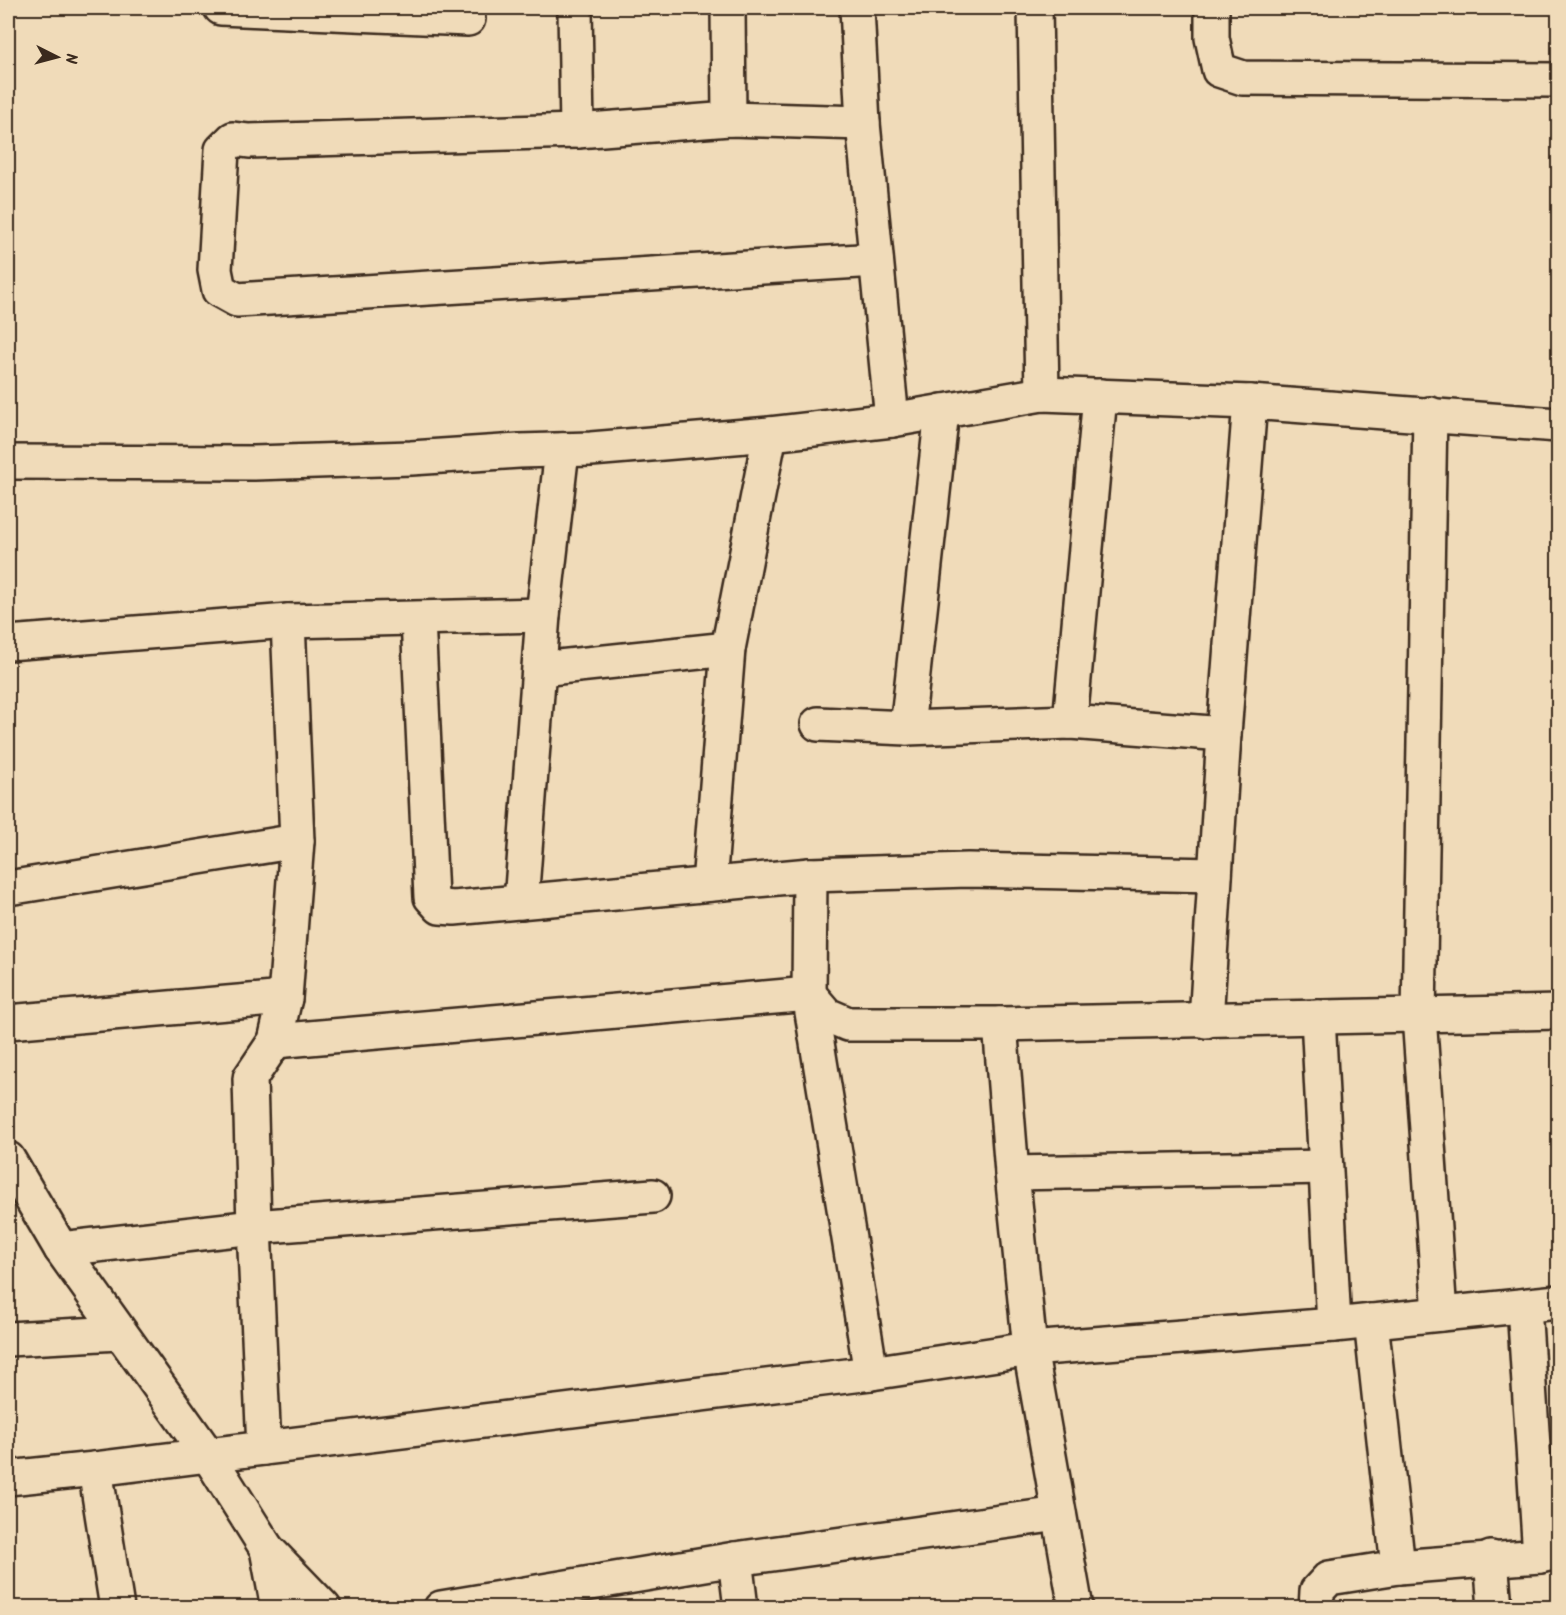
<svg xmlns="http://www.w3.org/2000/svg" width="1566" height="1615" font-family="Kalam,sans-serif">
	<rect width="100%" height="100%" fill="#f0dbb9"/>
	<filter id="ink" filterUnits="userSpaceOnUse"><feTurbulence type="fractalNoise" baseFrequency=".0167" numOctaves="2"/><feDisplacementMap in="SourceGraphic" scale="12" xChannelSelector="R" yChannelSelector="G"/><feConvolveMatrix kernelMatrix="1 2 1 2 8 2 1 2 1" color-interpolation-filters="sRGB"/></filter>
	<g filter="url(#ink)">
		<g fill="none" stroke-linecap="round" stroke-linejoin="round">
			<!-- minor casing -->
			<g stroke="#3b2a1e" stroke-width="38">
				<g id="minor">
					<path d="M221 8 468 19"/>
					<path d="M575 8 577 131"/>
					<path d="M728 8 729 119"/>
					<path d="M857 8 863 123 892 420"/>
					<path d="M1035 8 1042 394"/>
					<path d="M1212 8V38L1219 70 1243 78 1558 80"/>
					<path d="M863 123 729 119 577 131 249 141 233 139 222 150 215 270 219 290 237 300 876 260"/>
					<path d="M1430 414 1419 1016 1440 1314"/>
					<path d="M8 462 254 463 411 458 519 451 591 449 770 434 892 420 1042 394 1250 402 1558 425"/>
					<path d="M418 619 431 897 440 907 454 908 810 875 968 870 1215 875"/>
					<path d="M8 643 288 621 543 615"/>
					<path d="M540 669 728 649"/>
					<path d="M1070 722 1100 396"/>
					<path d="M818 724 907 728 1070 722 1224 734"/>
					<path d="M907 728 942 411"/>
					<path d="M810 875 809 994 871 1373"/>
					<path d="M709 884 728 649 770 434"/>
					<path d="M8 888 297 841"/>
					<path d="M521 902 543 615 562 450"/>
					<path d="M1318 1017 1334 1325"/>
					<path d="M1206 1021 1224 734 1250 402"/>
					<path d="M8 1022 285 998"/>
					<path d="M1000 1024 1012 1173 1030 1349 1076 1608"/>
					<path d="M275 1041 809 994 827 1015 848 1024H1000L1558 1012"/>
					<path d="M8 1159 61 1249 208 1455 267 1549 324 1608"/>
					<path d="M1012 1173 1325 1167"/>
					<path d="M61 1249 254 1227 653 1196"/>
					<path d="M1524 1306 1540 1556"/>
					<path d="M1371 1321 1398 1567"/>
					<path d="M8 1339 119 1333"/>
					<path d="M264 1448 254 1227 250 1078 275 1041 285 998 297 841 288 621"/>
					<path d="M95 1469 117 1608"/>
					<path d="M8 1478 95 1469 871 1373 1030 1349 1334 1325 1558 1302"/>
					<path d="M267 1549 278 1608"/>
					<path d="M1491 1558 1495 1608"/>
					<path d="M735 1559 741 1608"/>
					<path d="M441 1608 735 1559 1059 1514"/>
					<path d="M1316 1608 1317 1591 1329 1578 1398 1567 1540 1556 1558 1552"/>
				</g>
			</g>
			<!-- minor -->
			<use href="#minor" stroke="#f0dbb9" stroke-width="33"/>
		</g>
	</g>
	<!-- margin -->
	<rect width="1566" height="1615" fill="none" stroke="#f0dbb9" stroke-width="30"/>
	<rect x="15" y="15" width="1536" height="1585" fill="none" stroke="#3b2a1e" stroke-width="2" filter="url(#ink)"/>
	<!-- north arrow -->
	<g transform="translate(57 57) rotate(96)" stroke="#f0dbb9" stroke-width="4.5" paint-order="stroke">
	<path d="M0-4.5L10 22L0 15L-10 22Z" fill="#3b2a1e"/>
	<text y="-9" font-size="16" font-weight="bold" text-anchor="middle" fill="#3b2a1e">N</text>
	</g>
</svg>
